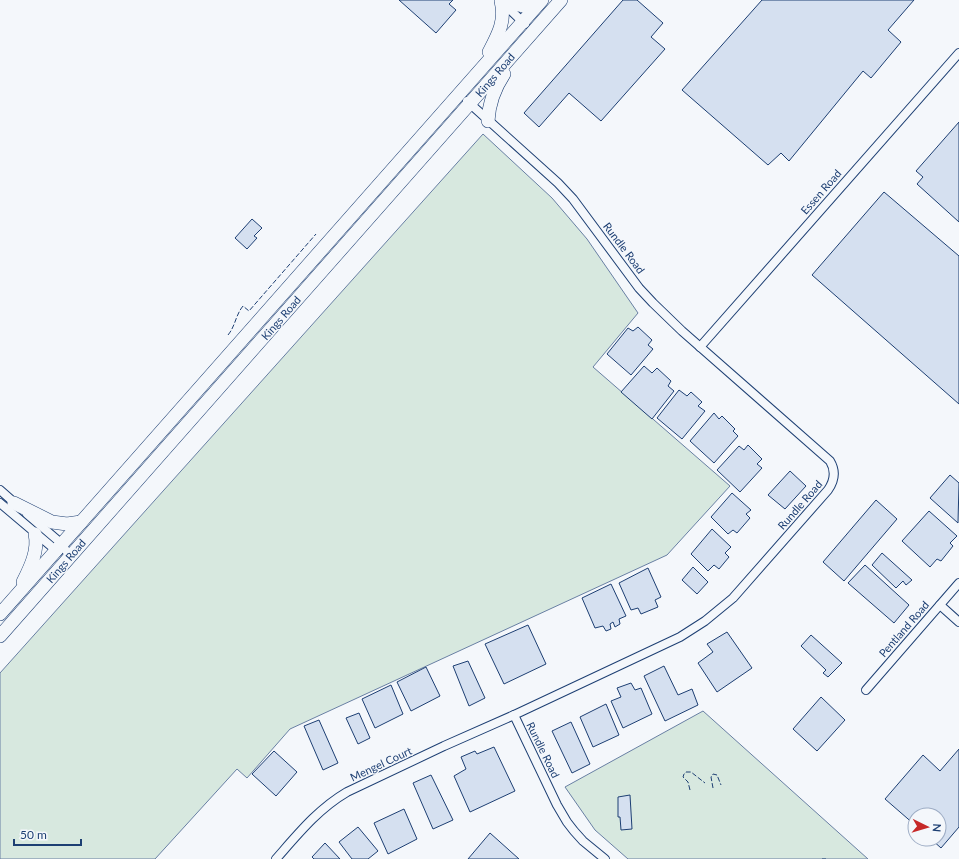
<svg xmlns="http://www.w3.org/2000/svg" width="959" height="859" font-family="Lato,sans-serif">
	<rect width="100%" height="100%" fill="#f4f7fb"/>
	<!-- green -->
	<g fill="#d7e8df" stroke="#687fa3">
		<path d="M483 134 552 198 587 239 638 313 593 367 730 486 667 555 290 729 247 778 237 769 155 859H0V673Z"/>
		<path d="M703 711 868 859H628L595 830 565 787Z"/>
	</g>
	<!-- building -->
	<g fill="#d5e0f0" stroke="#1d3f73">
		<path d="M399 0H453L449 4 456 10 436 33Z"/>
		<path d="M623 0H637L663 23 651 37 665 49 601 121 569 93 539 127 524 113Z"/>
		<path d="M762 0H914L888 30 901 42 871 78 863 71 789 161 781 153 768 165 682 90Z"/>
		<path d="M959 122V222L917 184 923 177 916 171Z"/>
		<path d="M884 192 959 256V404L812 275Z"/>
		<path d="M252 219 262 228 254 236 257 238 247 249 235 238Z"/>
		<path d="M638 327 652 340 648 345 653 349 631 375 607 354 628 328 633 331Z"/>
		<path d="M644 366 652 373 657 368 671 381 668 386 674 391 652 419 621 392Z"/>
		<path d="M679 390 687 396 691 392 702 402 698 406 705 411 682 439 657 418Z"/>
		<path d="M714 413 719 419 722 416 735 429 733 431 738 436 714 463 690 441Z"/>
		<path d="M748 445 762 459 757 464 762 468 740 492 717 470 739 446 744 450Z"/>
		<path d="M790 471 806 486 785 509 768 495Z"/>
		<path d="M950 475 959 483 958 523 930 498Z"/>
		<path d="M732 493 751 510 746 514 750 518 737 533 733 530 728 534 711 517Z"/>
		<path d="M876 500 897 519 844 581 823 562Z"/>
		<path d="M929 511 957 536 950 543 953 546 941 561 937 559 930 567 902 541Z"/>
		<path d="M712 529 731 547 725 553 729 557 719 569 714 565 708 571 691 554Z"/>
		<path d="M882 553 912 580 906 585 903 581 896 588 872 565Z"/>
		<path d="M865 565 909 605 894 623 848 583Z"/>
		<path d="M693 567 708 582 697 594 682 580Z"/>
		<path d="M648 568 661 597 655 600 658 607 641 614 638 608 631 610 619 583Z"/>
		<path d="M611 584 626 616 619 619 620 624 615 627 613 622 610 624 611 629 606 631 603 626 595 628 582 598Z"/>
		<path d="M528 625 546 664 504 684 485 644Z"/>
		<path d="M727 632 752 668 717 692 698 663 713 652 707 644Z"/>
		<path d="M811 635 842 663 828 677 823 673 826 670 801 646Z"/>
		<path d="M468 661 485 698 469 706 453 666Z"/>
		<path d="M664 666 678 695 692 689 698 705 665 721 644 676Z"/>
		<path d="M426 667 440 696 411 711 397 682Z"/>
		<path d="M631 683 635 690 641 688 652 714 623 728 611 701 621 697 617 688Z"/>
		<path d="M391 685 403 714 375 728 362 699Z"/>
		<path d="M821 697 845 720 817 751 793 729Z"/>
		<path d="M606 704 619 735 593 747 580 717Z"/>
		<path d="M359 713 370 738 358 744 346 718Z"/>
		<path d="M319 720 338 763 323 770 304 726Z"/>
		<path d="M571 722 590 764 572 773 552 731Z"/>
		<path d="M494 747 515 791 470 812 454 776 466 769 461 757 475 751 477 754Z"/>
		<path d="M959 749V827L941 848 931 839H939V815H915V825L885 799 923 755 940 771Z"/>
		<path d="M274 751 297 772 276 796 252 774Z"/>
		<path d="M431 775 453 820 433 829 413 783Z"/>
		<path d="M630 795 632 829 621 830 620 817H618V797Z"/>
		<path d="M404 809 417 839 388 854 374 823Z"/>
		<path d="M358 827 378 851 368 859H352L339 842Z"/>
		<path d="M490 833 519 859H468Z"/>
		<path d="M325 843 340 859H314L312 857Z"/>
	</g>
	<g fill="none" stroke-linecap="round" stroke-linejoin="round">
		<!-- minor casing -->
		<g stroke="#1d3f73" stroke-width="10">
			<g id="minor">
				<path d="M503 3 525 24"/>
				<path d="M467 101 558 183 573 199 639 288 653 303 682 331 830 461C836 471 835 480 828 490L733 598 705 621 680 637 514 715 557 805 567 822 574 831 583 841 605 859"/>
				<path d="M700 347 959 53"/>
				<path d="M0 490 17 505"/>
				<path d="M0 503 58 552"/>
				<path d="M27 514 62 544 70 557"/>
				<path d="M940 605 959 622"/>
				<path d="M866 690 959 583"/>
				<path d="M276 859C298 834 318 809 347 792L444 746 514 715"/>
			</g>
		</g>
		<!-- primary casing -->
		<g stroke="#1d3f73" stroke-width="14">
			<g id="primary">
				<path d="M489 52C498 35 506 21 501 1L523 6 538 4"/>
				<path d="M488 121C489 103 494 89 504 74"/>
				<path d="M14 503 52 522 67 524 81 522"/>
				<path d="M23 582C30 568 39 550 35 534"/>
				<path d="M0 614 542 0"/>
				<path d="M0 636 561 0"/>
			</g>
		</g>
		<!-- minor -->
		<use href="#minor" stroke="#f4f7fb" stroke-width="8"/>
		<!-- primary -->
		<use href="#primary" stroke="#f4f7fb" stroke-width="13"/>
		<!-- fence -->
		<g stroke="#1d3f73" stroke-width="1" stroke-dasharray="5 2" stroke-linecap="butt">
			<path d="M228 335C236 325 235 316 243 306L249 311 316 234"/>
			<path d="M713 788 711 777 713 774 717 775 721 785"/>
			<path d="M690 790 688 782 683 777 684 774 686 772H691L705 783"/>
			<path d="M822 859H826"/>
		</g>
	</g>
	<g text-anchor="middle" stroke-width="3" stroke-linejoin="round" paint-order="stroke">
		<!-- street labels -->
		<g font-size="11" fill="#1d3f73" stroke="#f4f7fb">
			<text transform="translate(495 75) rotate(-49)" y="4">Kings Road</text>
			<text transform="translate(821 192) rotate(-49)" y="4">Essen Road</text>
			<text transform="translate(624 248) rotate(53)" y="4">Rundle Road</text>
			<text transform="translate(281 318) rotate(-49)" y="4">Kings Road</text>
			<text transform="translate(800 505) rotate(-49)" y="4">Rundle Road</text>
			<text transform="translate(66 561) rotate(-49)" y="4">Kings Road</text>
			<text transform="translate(904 629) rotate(-49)" y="4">Pentland Road</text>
			<text transform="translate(543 750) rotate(64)" y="4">Rundle Road</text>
			<text transform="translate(381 764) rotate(-25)" y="4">Mengel Court</text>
		</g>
	</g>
	<!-- north arrow -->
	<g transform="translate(927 827) rotate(95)"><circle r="19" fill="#f4f7fb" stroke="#9eadc5"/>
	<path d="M0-3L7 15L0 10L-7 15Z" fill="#c62828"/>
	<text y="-6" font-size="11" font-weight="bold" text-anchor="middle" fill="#1d3f73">N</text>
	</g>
	<!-- scale -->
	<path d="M14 839v6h67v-6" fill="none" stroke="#1d3f73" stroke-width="2"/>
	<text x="20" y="839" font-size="12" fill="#1d3f73" stroke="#f4f7fb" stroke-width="3" paint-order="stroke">50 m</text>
</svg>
